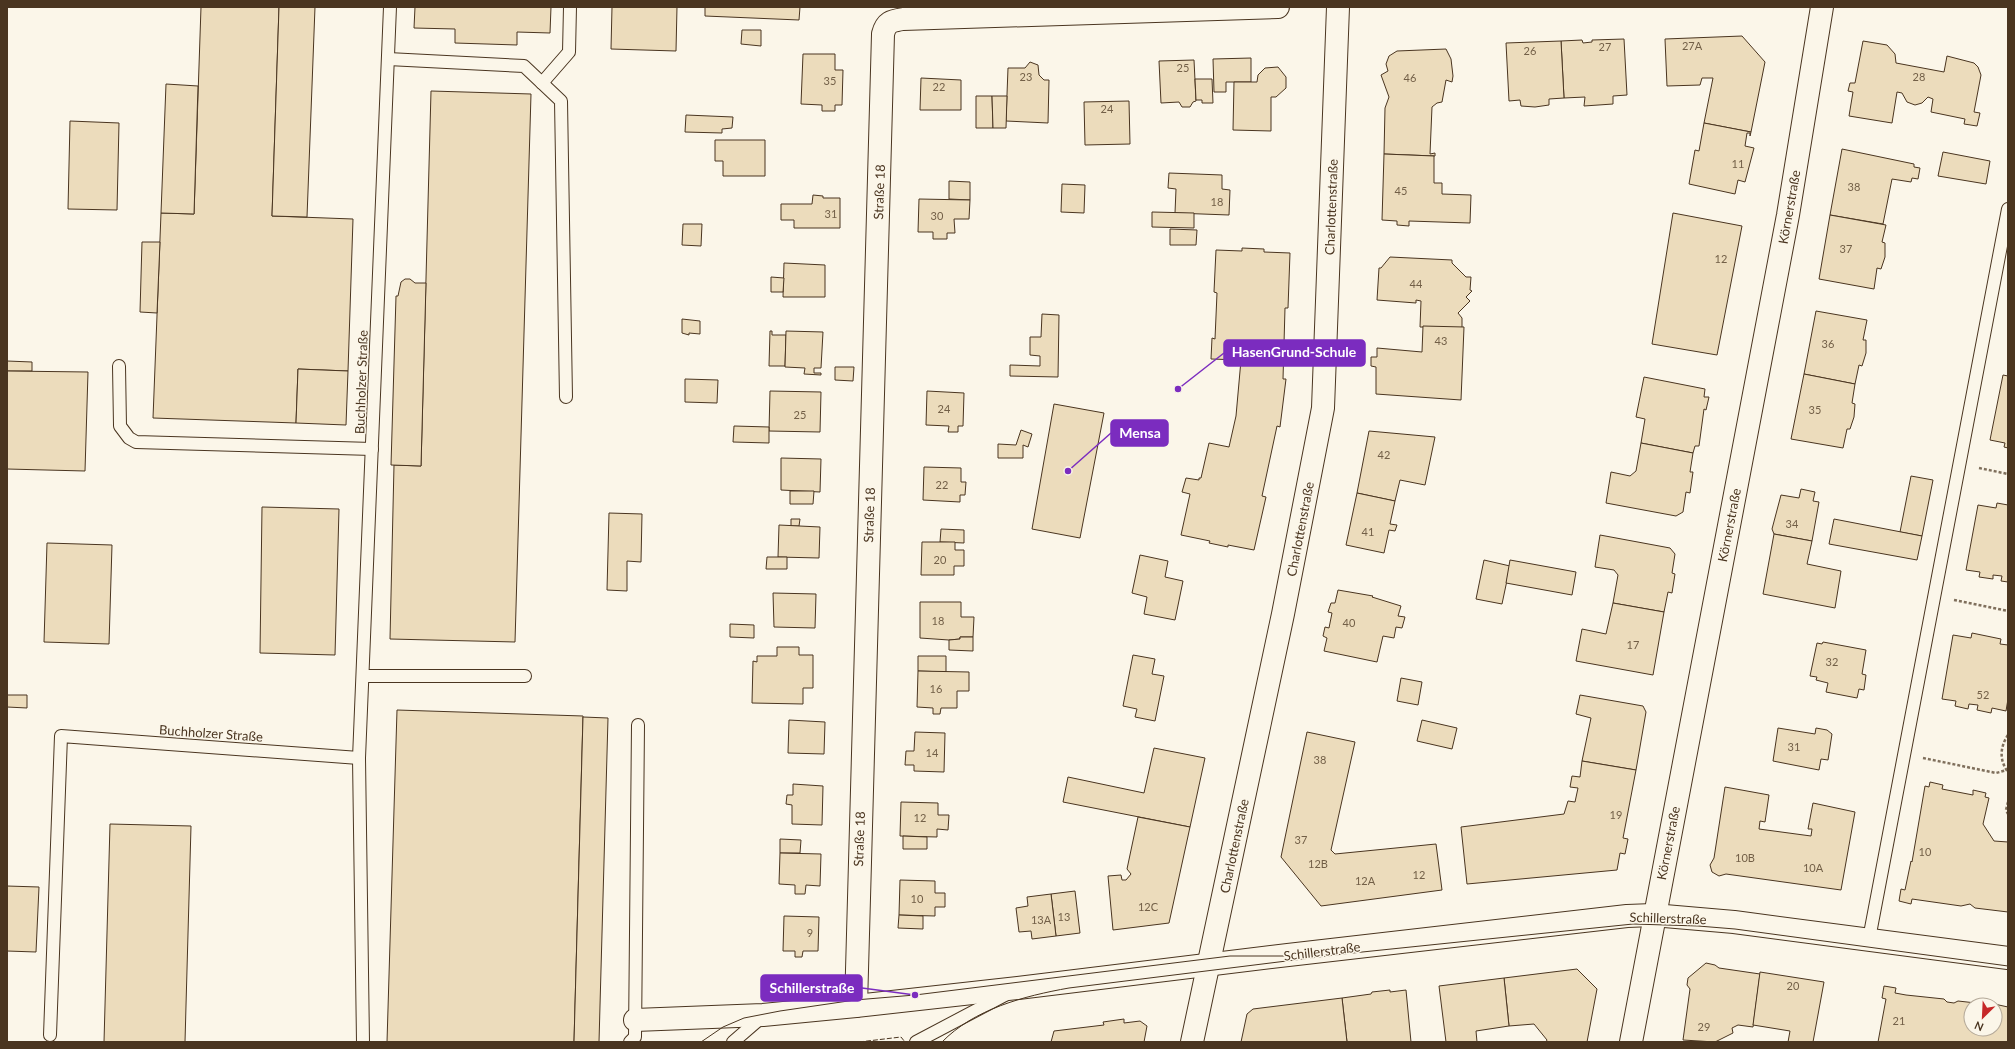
<svg xmlns="http://www.w3.org/2000/svg" width="2015" height="1049" font-family="Lato,sans-serif">
	<rect width="100%" height="100%" fill="#fbf6e9"/>
	<!-- building -->
	<g fill="#ecdcbc" stroke="#4a3520" fill-rule="evenodd">
		<path d="M201 7H279L272 216 353 219 348 371 298 369 296 423 153 418 161 213 194 214Z"/>
		<path d="M279 7H315L307 217 272 216Z"/>
		<path d="M415 7H551L550 33 517 32V45L455 43V29L414 28Z"/>
		<path d="M612 7H677L676 51 611 49Z"/>
		<path d="M705 7H800L799 20 705 16Z"/>
		<path d="M742 30H761V46L741 44Z"/>
		<path d="M1742 36 1765 62 1751 132 1704 123 1713 78H1702L1700 85 1667 86 1665 39Z"/>
		<path d="M1624 39 1627 95 1613 96V104L1584 106 1585 97 1564 98 1561 41 1582 40 1583 43 1592 42V40Z"/>
		<path d="M1561 41 1564 98 1549 99V105L1535 107 1521 106 1520 100 1509 101 1506 43Z"/>
		<path d="M1863 41 1887 45 1895 54 1896 63 1944 72 1947 56 1974 63 1978 67 1981 75 1974 112 1980 113 1977 126 1964 124 1965 119 1931 112 1933 99 1928 97 1922 103 1915 105 1907 102 1902 93 1897 92 1892 123 1849 116 1853 92 1848 91 1850 83H1855Z"/>
		<path d="M1446 49 1451 59 1453 76 1452 82 1446 80 1442 102 1437 103 1432 107 1430 154 1435 153V156L1384 154 1385 108 1389 97 1381 75 1388 71 1386 64 1389 56 1397 51Z"/>
		<path d="M803 54H835V70H843L842 105H835V111H822V105L801 104Z"/>
		<path d="M1251 58V82H1226V92H1214L1213 59Z"/>
		<path d="M1194 60 1196 101 1193 102 1190 107H1182L1179 102 1161 103 1159 61Z"/>
		<path d="M1030 62 1038 65 1039 75 1044 80H1049L1048 123 1006 121 1008 68H1025Z"/>
		<path d="M1278 67 1286 77V88L1276 97H1271V131L1233 130 1234 82H1257L1258 75 1265 68Z"/>
		<path d="M921 78 961 80V110H920Z"/>
		<path d="M1195 79H1212L1213 103H1202V100H1196Z"/>
		<path d="M166 84 198 86 194 214 161 213Z"/>
		<path d="M431 91 531 94 515 642 390 639 394 465 421 466Z"/>
		<path d="M976 96H992L993 128H976Z"/>
		<path d="M992 96H1007L1006 128H993Z"/>
		<path d="M1129 101 1130 144 1085 145 1084 102Z"/>
		<path d="M686 115 733 117 732 128 722 129V133L685 132Z"/>
		<path d="M70 121 119 123 117 210 68 209Z"/>
		<path d="M1704 123 1751 132 1750 136V133H1747L1745 146 1754 148 1745 182 1738 180 1735 194 1689 184 1695 150 1699 151Z"/>
		<path d="M715 140H765V176H723V161H715Z"/>
		<path d="M1842 149 1914 164V167L1920 168 1918 179 1912 178 1911 182 1892 179 1883 224 1830 215Z"/>
		<path d="M1943 152 1990 161 1986 184 1938 176Z"/>
		<path d="M1384 154 1434 156V183H1442V194L1471 195 1470 223 1409 221V226L1397 225V221L1382 220Z"/>
		<path d="M1169 173 1222 175V189L1230 190 1229 215 1175 213 1176 189 1168 188Z"/>
		<path d="M949 181 970 182V200L949 199Z"/>
		<path d="M1062 184 1085 185 1084 213 1061 212Z"/>
		<path d="M813 195 823 196V198H840V228H794V220H781V204H812Z"/>
		<path d="M919 199 970 200 969 219H954L955 233H947V239H933V232H918Z"/>
		<path d="M1152 212 1194 213V228L1152 227Z"/>
		<path d="M1673 213 1742 226 1717 355 1652 344Z"/>
		<path d="M1830 215 1886 225 1882 242 1885 243V257L1881 269 1877 268 1874 289 1819 279Z"/>
		<path d="M683 224H702L701 246 682 245Z"/>
		<path d="M1170 229 1197 230 1196 245H1170Z"/>
		<path d="M142 242H160L157 313 140 312Z"/>
		<path d="M1242 248 1264 249V252L1290 253 1288 308H1285L1283 379H1286L1280 427 1277 426 1262 496 1266 497 1254 550 1228 545V547L1209 543 1210 541 1181 535 1190 494 1182 492 1186 478 1199 480V478H1201L1209 443 1229 447 1236 416 1241 360 1211 359 1212 338 1215 339 1217 293 1214 292 1216 250 1242 251Z"/>
		<path d="M1390 257 1452 260V263L1466 277H1471L1470 290 1472 291 1466 297 1470 301 1458 313 1462 318V328L1420 327 1421 301 1416 300V303L1377 300 1379 268H1381Z"/>
		<path d="M784 263 825 265V297H783Z"/>
		<path d="M771 277 784 278 783 292H771Z"/>
		<path d="M405 279H410L415 283H426L421 466 391 465 396 296H398L401 282Z"/>
		<path d="M1816 311 1867 320 1863 340H1866V353L1862 366 1859 365 1855 384 1804 374Z"/>
		<path d="M1042 314 1059 315 1058 377 1010 376V365L1040 366V356L1030 355V337H1041Z"/>
		<path d="M682 319 700 321V334L689 333V335L682 333Z"/>
		<path d="M1423 326 1464 327 1461 400 1376 394V367L1371 366V357H1377V348L1422 352Z"/>
		<path d="M770 331H772V335H786L785 366H769Z"/>
		<path d="M786 331 823 332 821 368H814V373H821V375L804 374 805 368 785 367Z"/>
		<path d="M7 361 32 362V371H7Z"/>
		<path d="M835 367H854L853 381 835 380Z"/>
		<path d="M298 369 348 371 346 425 296 423Z"/>
		<path d="M7 371 88 372 85 471 7 469Z"/>
		<path d="M1804 374 1855 384 1852 403 1855 404 1854 417 1850 429H1847L1843 448 1791 439Z"/>
		<path d="M2003 375 2008 376V448L2004 447 2005 443 1990 440Z"/>
		<path d="M1644 377 1705 389 1704 397H1709L1706 410 1704 409 1699 446H1695L1693 453 1641 443 1645 419 1636 417Z"/>
		<path d="M685 379 718 380 717 403 685 402Z"/>
		<path d="M770 391 821 392 820 432 769 431Z"/>
		<path d="M927 391 964 393 963 426H958V432H948L949 426 926 425Z"/>
		<path d="M1054 404 1104 413 1080 538 1032 529Z"/>
		<path d="M734 426 769 427V443L733 442Z"/>
		<path d="M1021 430 1032 434 1028 447 1023 445V458H998V444L1016 445Z"/>
		<path d="M1369 431 1435 437 1425 485 1400 480 1395 501 1357 493Z"/>
		<path d="M1641 443 1693 453 1690 472H1693L1690 493 1686 492 1683 512 1676 516 1606 503 1611 472 1630 476 1636 471Z"/>
		<path d="M781 458 821 459 820 492 781 490Z"/>
		<path d="M924 467 961 468V482H966L965 495H960V502L923 500Z"/>
		<path d="M1911 476 1933 480 1922 536 1900 532Z"/>
		<path d="M1801 489 1815 492 1813 501 1819 502 1812 541 1774 534 1772 529 1781 495 1799 498Z"/>
		<path d="M790 491H814L813 504H790Z"/>
		<path d="M1357 493 1395 501 1390 524 1397 525 1395 531 1389 530 1384 553 1346 545Z"/>
		<path d="M1997 503 2008 505V582L2001 581 2002 576 1993 575V579L1979 577 1980 572 1966 570 1978 505 1996 508Z"/>
		<path d="M262 507 339 509 335 655 260 653Z"/>
		<path d="M609 513 642 514 641 562 627 561V591L607 590Z"/>
		<path d="M791 519H800L799 526H791Z"/>
		<path d="M1834 519 1922 536 1917 560 1829 544Z"/>
		<path d="M779 525 820 527 819 558 778 557Z"/>
		<path d="M941 529 964 530V543L940 542Z"/>
		<path d="M1774 534 1812 541 1807 564 1841 571 1835 608 1763 594Z"/>
		<path d="M1600 535 1670 548 1675 554 1672 573 1675 574 1672 593 1668 592 1664 612 1613 603 1618 575 1614 570 1595 567Z"/>
		<path d="M922 542H955V550H964V566H954V575H921Z"/>
		<path d="M47 543 112 545 109 644 44 642Z"/>
		<path d="M1140 555 1168 561 1165 577 1183 581 1175 620 1144 614 1147 597 1132 593Z"/>
		<path d="M767 557H787V569H766Z"/>
		<path d="M1484 560 1510 566 1502 604 1476 599Z"/>
		<path d="M1510 560 1576 572 1572 595 1506 583Z"/>
		<path d="M1338 590 1373 596 1372 597 1401 606 1398 616 1405 617 1402 628 1396 627 1394 638 1383 636 1377 662 1324 651 1327 638 1323 636 1325 627 1329 628 1332 613 1328 612 1331 603H1335Z"/>
		<path d="M773 593 816 594 815 628 774 627Z"/>
		<path d="M920 602H961V617H974L973 637H960V639L949 640 920 638Z"/>
		<path d="M1613 603 1664 612 1653 675 1576 661 1582 629 1606 634Z"/>
		<path d="M730 624 754 625V638L730 637Z"/>
		<path d="M1972 633 2001 639 2000 644 2008 645V699L2006 711 1992 708 1991 713 1977 710 1978 705 1969 704 1968 709 1955 706 1956 701 1942 699 1953 635 1971 638Z"/>
		<path d="M960 637H973V651L949 650V640L960 639Z"/>
		<path d="M1823 642 1866 650 1862 674 1866 675 1864 690 1859 689 1857 698 1826 692 1828 683 1816 680 1817 677 1810 676 1817 643 1822 644Z"/>
		<path d="M777 647H799V655H813V688H803V704L752 703 753 661 757 662V656H777Z"/>
		<path d="M1133 655 1155 659 1152 674 1164 676 1155 721 1135 717 1137 709 1123 706Z"/>
		<path d="M918 656H946V672L918 671Z"/>
		<path d="M918 671 969 672V691H957V708H941L940 714H933V708L917 707Z"/>
		<path d="M1401 678 1422 682 1418 705 1397 701Z"/>
		<path d="M7 695H27V708L7 707Z"/>
		<path d="M1580 695 1643 706 1646 712 1636 770 1582 761 1591 718 1576 714Z"/>
		<path d="M397 710 583 716 574 1042H387Z"/>
		<path d="M583 717 608 718 599 1042H574Z"/>
		<path d="M789 720 825 722 824 754 788 753Z"/>
		<path d="M1422 720 1457 728 1452 749 1417 741Z"/>
		<path d="M1778 728 1815 734 1816 728 1827 730 1832 734 1828 760 1821 759 1819 770 1773 761Z"/>
		<path d="M915 732 945 733 944 772 914 771V765H905L906 751H914Z"/>
		<path d="M1307 732 1355 742 1331 850 1335 854 1436 844 1442 890 1321 906 1281 857Z"/>
		<path d="M1154 748 1205 758 1190 827 1063 802 1068 777 1144 793Z"/>
		<path d="M1582 761 1636 770 1623 838 1628 839 1625 854 1620 853 1617 870 1467 884 1461 827 1564 814 1568 801 1575 802 1578 788 1570 787 1572 776 1580 777Z"/>
		<path d="M1930 782 1943 785 1942 789 1973 795V790L1986 793 1985 797 1989 798 1983 824 1994 841 2008 842V912L1975 908 1970 904 1961 906 1912 899 1911 904 1899 901 1901 889 1905 890 1911 861 1912 862 1925 786 1929 787Z"/>
		<path d="M793 784 823 786 822 825 792 824V805L786 804 787 795H793Z"/>
		<path d="M1725 787 1769 795 1765 822 1760 821 1759 829 1811 836 1812 829H1808L1813 803 1855 812 1841 890 1726 874 1719 876 1712 872 1710 865 1714 858Z"/>
		<path d="M901 802 938 803V815H949L948 830 937 829V837L900 836Z"/>
		<path d="M1138 817 1190 827 1169 923 1113 930 1108 876 1121 875 1122 880H1126L1131 874 1127 869Z"/>
		<path d="M110 824 191 826 185 1042H104Z"/>
		<path d="M903 836 927 837V849H903Z"/>
		<path d="M780 839 801 840 800 853H780Z"/>
		<path d="M780 853 821 854 820 886 806 885 805 894H795V885L779 884Z"/>
		<path d="M900 880 935 881V893H945V907H935V916L899 915Z"/>
		<path d="M7 886 39 887 36 952 7 951Z"/>
		<path d="M1075 891 1080 933 1056 936 1051 894Z"/>
		<path d="M1051 894 1056 936 1032 939 1031 931 1019 932 1016 908 1028 906 1027 897Z"/>
		<path d="M899 915 923 916V929L898 928Z"/>
		<path d="M784 916 819 917 818 951H803L802 957H795V951H783Z"/>
		<path d="M1706 963 1715 965 1719 968 1760 974 1753 1027 1738 1025 1732 1028 1733 1033 1715 1042 1683 1040 1690 989 1687 985 1688 978Z"/>
		<path d="M1577 969 1597 989 1587 1042H1546L1547 1040 1534 1024 1509 1026 1504 978Z"/>
		<path d="M1760 972 1824 982 1813 1042H1788L1790 1031 1753 1025Z"/>
		<path d="M1504 978 1509 1026 1476 1031 1477 1042H1446L1439 986Z"/>
		<path d="M1884 986 1896 988 1895 993 1906 995 1944 999 1947 1002 1954 1003 1958 1001 1976 1003V1000L2008 1007V1042H1878L1886 999 1882 998ZM1971 1005H1995V1029H1971Z"/>
		<path d="M1390 990V992L1406 990 1411 1042H1347L1342 998 1371 994 1372 992Z"/>
		<path d="M1342 998 1347 1042H1241L1247 1014 1253 1009Z"/>
		<path d="M1124 1019V1023L1140 1021 1147 1026 1144 1042H1051L1054 1031 1104 1025 1103 1022Z"/>
	</g>
	<g fill="none" stroke-linecap="round" stroke-linejoin="round">
		<!-- lane casing -->
		<g stroke="#4a3520" stroke-width="14">
			<g id="lane">
				<path d="M388 59 524 66 561 101 566 397"/>
				<path d="M542 83 569 52 570 7"/>
				<path d="M119 366 120 426 129 438 136 442 372 449"/>
				<path d="M363 676H525"/>
				<path d="M1869 939 2008 209"/>
				<path d="M50 1035 61 736 359 758"/>
				<path d="M363 1042 359 758 390 7"/>
				<path d="M630 1042 635 1037 638 725"/>
				<path d="M733 1042 763 1016"/>
				<path d="M916 1042 1005 995"/>
			</g>
		</g>
		<!-- street casing -->
		<g stroke="#4a3520" stroke-width="24">
			<g id="street">
				<path d="M856 1006 883 34C886 22 891 21 903 19L1278 7"/>
				<path d="M1192 1042 1283 614 1323 408 1338 7"/>
				<path d="M1631 1042 1788 215 1822 7"/>
			</g>
		</g>
		<!-- secondary casing -->
		<g stroke="#4a3520" stroke-width="24">
			<path id="secondary" d="M635 1020 763 1015 856 1006 1018 988 1288 955 1627 916 1653 915 1734 922 2008 958"/>
		</g>
		<!-- path -->
		<g stroke="#7f6f5c" stroke-width="2.5" stroke-dasharray="3 2" stroke-linecap="butt">
			<path d="M1979 468 2008 474"/>
			<path d="M1954 600 2008 611"/>
			<path d="M2008 735C2000 747 1999 760 2008 772"/>
			<path d="M1923 758 1996 773 2007 770"/>
			<path d="M2008 802 2006 810 2008 814"/>
		</g>
		<!-- lane -->
		<use href="#lane" stroke="#fbf6e9" stroke-width="12"/>
		<!-- street -->
		<use href="#street" stroke="#fbf6e9" stroke-width="22"/>
		<!-- secondary -->
		<use href="#secondary" stroke="#fbf6e9" stroke-width="22"/>
		<!-- tram -->
		<g stroke="#4a3520" stroke-width="1">
			<path d="M701 1042 723 1027 744 1018 780 1011 855 1000 915 995 1230 956H1290"/>
			<path d="M942 1042C974 1009 1024 996 1069 988L1343 954 1633 924 1698 926 1735 929 2008 966"/>
		</g>
		<!-- fence -->
		<path stroke="#4a3520" stroke-width="1" stroke-dasharray="5 2" stroke-linecap="butt" d="M859 1042 901 1037 905 1042"/>
	</g>
	<g text-anchor="middle" stroke-width="3" stroke-linejoin="round" paint-order="stroke">
		<!-- number labels -->
		<g font-size="11" fill="#725f47">
			<text x="1692" y="50">27A</text>
			<text x="1605" y="51">27</text>
			<text x="1530" y="55">26</text>
			<text x="1183" y="72">25</text>
			<text x="1026" y="81">23</text>
			<text x="1919" y="81">28</text>
			<text x="1410" y="82">46</text>
			<text x="830" y="85">35</text>
			<text x="939" y="91">22</text>
			<text x="1107" y="113">24</text>
			<text x="1738" y="168">11</text>
			<text x="1854" y="191">38</text>
			<text x="1401" y="195">45</text>
			<text x="1217" y="206">18</text>
			<text x="831" y="218">31</text>
			<text x="937" y="220">30</text>
			<text x="1846" y="253">37</text>
			<text x="1721" y="263">12</text>
			<text x="1416" y="288">44</text>
			<text x="1441" y="345">43</text>
			<text x="1828" y="348">36</text>
			<text x="944" y="413">24</text>
			<text x="1815" y="414">35</text>
			<text x="800" y="419">25</text>
			<text x="1384" y="459">42</text>
			<text x="942" y="489">22</text>
			<text x="1792" y="528">34</text>
			<text x="1368" y="536">41</text>
			<text x="940" y="564">20</text>
			<text x="938" y="625">18</text>
			<text x="1349" y="627">40</text>
			<text x="1633" y="649">17</text>
			<text x="1832" y="666">32</text>
			<text x="936" y="693">16</text>
			<text x="1983" y="699">52</text>
			<text x="1794" y="751">31</text>
			<text x="932" y="757">14</text>
			<text x="1320" y="764">38</text>
			<text x="1616" y="819">19</text>
			<text x="920" y="822">12</text>
			<text x="1301" y="844">37</text>
			<text x="1925" y="856">10</text>
			<text x="1745" y="862">10B</text>
			<text x="1318" y="868">12B</text>
			<text x="1813" y="872">10A</text>
			<text x="1419" y="879">12</text>
			<text x="1365" y="885">12A</text>
			<text x="917" y="903">10</text>
			<text x="1148" y="911">12C</text>
			<text x="1064" y="921">13</text>
			<text x="1041" y="924">13A</text>
			<text x="810" y="937">9</text>
			<text x="1793" y="990">20</text>
			<text x="1899" y="1025">21</text>
			<text x="1704" y="1031">29</text>
		</g>
		<!-- street labels -->
		<g font-size="13" fill="#4a3520" stroke="#fbf6e9">
			<text transform="translate(879 192) rotate(-88)" y="5">Straße 18</text>
			<text transform="translate(1331 207) rotate(-88)" y="5">Charlottenstraße</text>
			<text transform="translate(1789 207) rotate(-80)" y="5">Körnerstraße</text>
			<text transform="translate(361 382) rotate(-88)" y="5">Buchholzer Straße</text>
			<text transform="translate(869 515) rotate(-88)" y="5">Straße 18</text>
			<text transform="translate(1729 525) rotate(-79)" y="5">Körnerstraße</text>
			<text transform="translate(1300 529) rotate(-79)" y="5">Charlottenstraße</text>
			<text transform="translate(211 733) rotate(4)" y="5">Buchholzer Straße</text>
			<text transform="translate(859 839) rotate(-88)" y="5">Straße 18</text>
			<text transform="translate(1668 843) rotate(-79)" y="5">Körnerstraße</text>
			<text transform="translate(1234 846) rotate(-78)" y="5">Charlottenstraße</text>
			<text transform="translate(1668 918) rotate(2)" y="5">Schillerstraße</text>
			<text transform="translate(1322 951) rotate(-7)" y="5">Schillerstraße</text>
		</g>
	</g>
	<!-- callouts -->
	<path fill="none" stroke="#7b2cbf" stroke-width="1.5" d="M1178 389L1224 353M1068 471L1111 433M915 995L862 988"/>
	<g fill="#7b2cbf" stroke="#fbf6e9" stroke-width="1.5">
		<circle cx="1178" cy="389" r="4"/>
		<circle cx="1068" cy="471" r="4"/>
		<circle cx="915" cy="995" r="4"/>
	</g>
	<g fill="#7b2cbf" stroke="#7b2cbf" stroke-width="1.5">
		<rect x="1224" y="340" width="141" height="26" rx="4"/>
		<rect x="1111" y="420" width="57" height="26" rx="4"/>
		<rect x="761" y="975" width="101" height="26" rx="4"/>
	</g>
	<g font-size="14" text-anchor="middle" font-weight="bold" fill="#fff">
		<text x="1294" y="357">HasenGrund-Schule</text>
		<text x="1140" y="438">Mensa</text>
		<text x="812" y="993">Schillerstraße</text>
	</g>
	<!-- border -->
	<rect width="2015" height="1049" fill="none" stroke="#4a3520" stroke-width="16"/>
	<!-- north arrow -->
	<g transform="translate(1983 1017) rotate(204)"><circle r="19" fill="#fbf6e9" stroke="#b4a999"/>
	<path d="M0-3L7 15L0 10L-7 15Z" fill="#c62828"/>
	<text y="-6" font-size="11" font-weight="bold" text-anchor="middle" fill="#4a3520">N</text>
	</g>
</svg>
